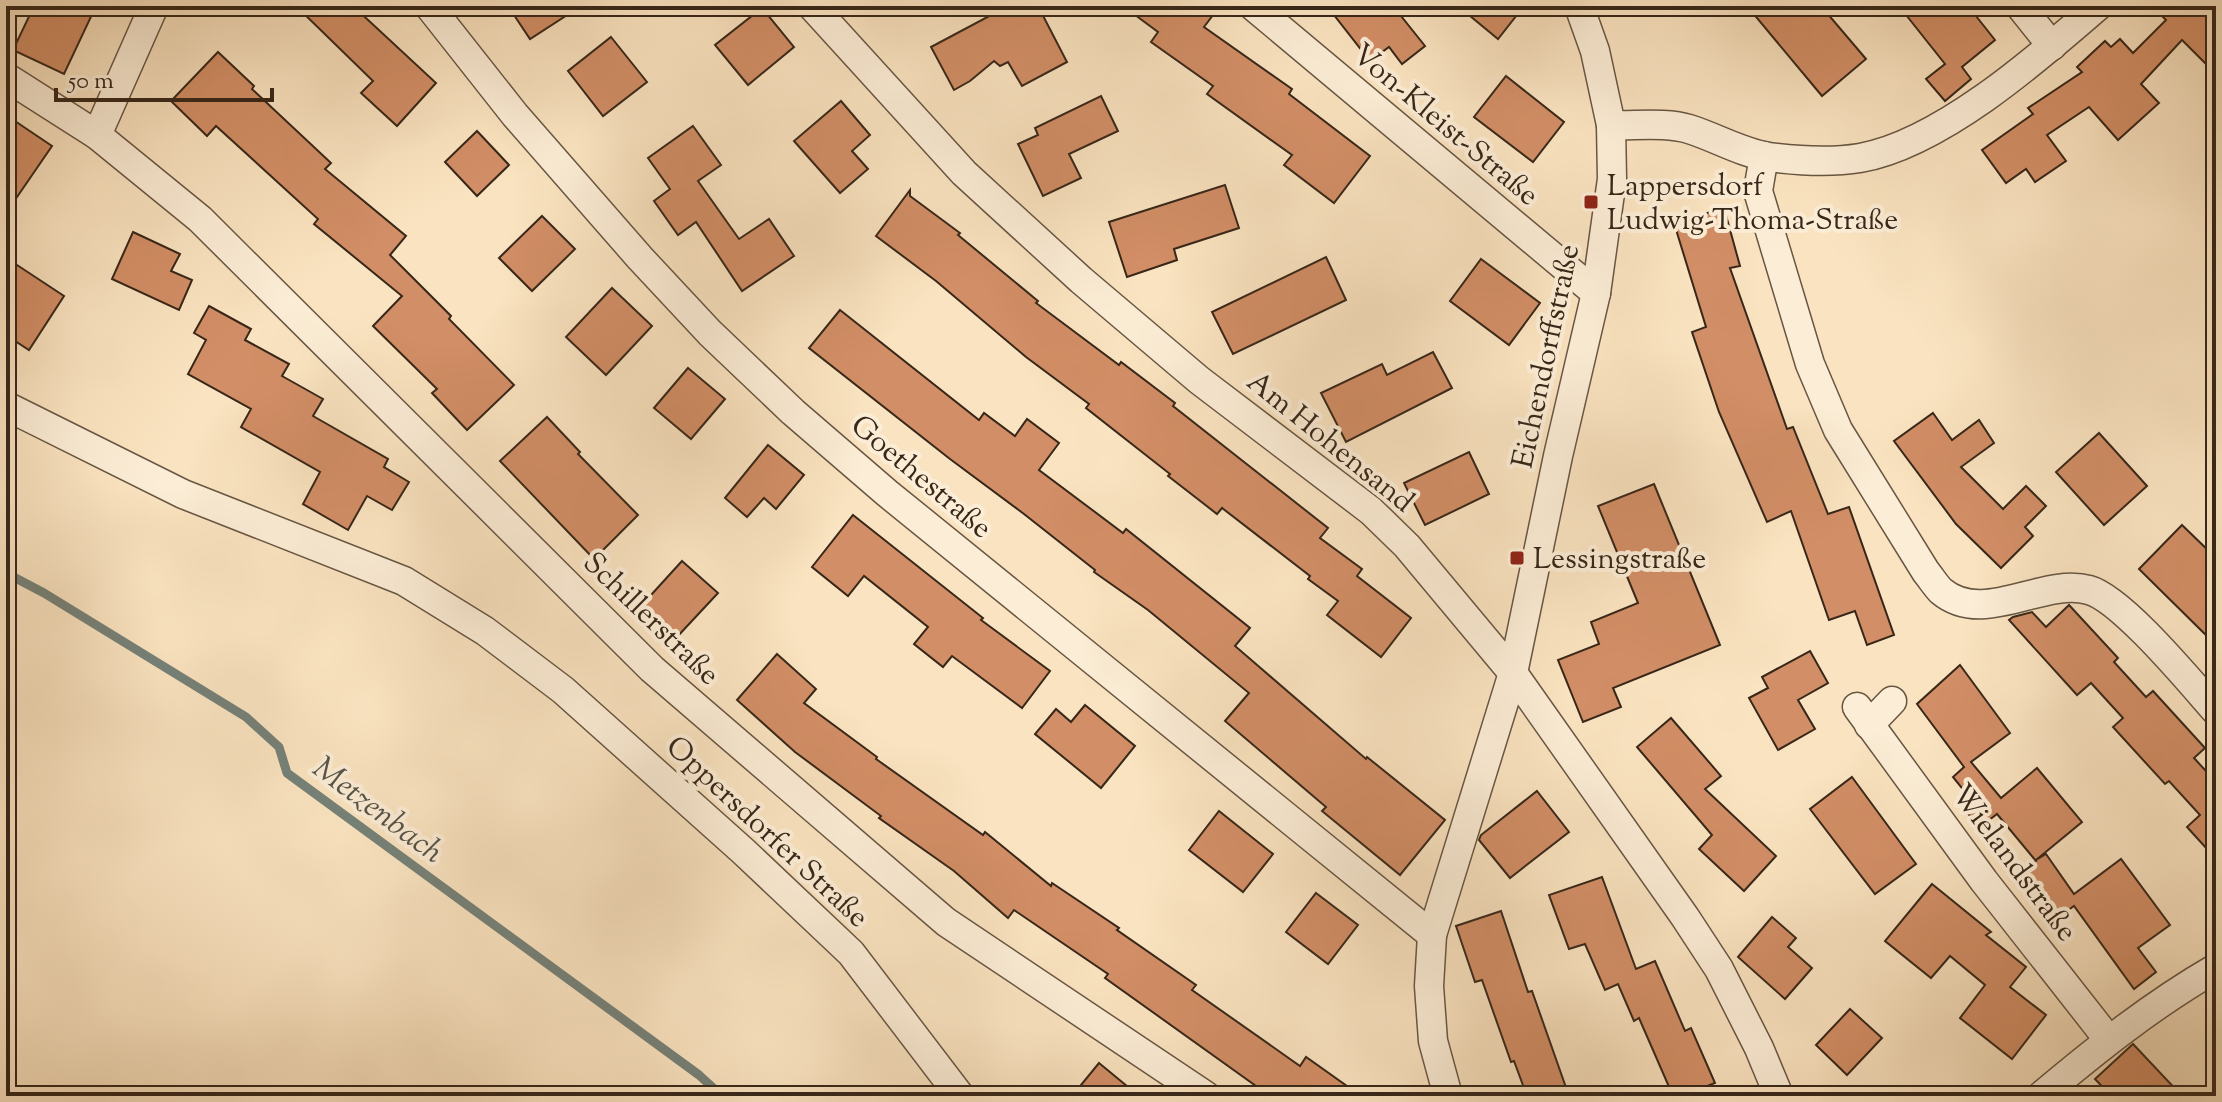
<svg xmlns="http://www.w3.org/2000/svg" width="2222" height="1102" font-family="'Sorts Mill Goudy',serif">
	<rect width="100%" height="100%" fill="#fae3c0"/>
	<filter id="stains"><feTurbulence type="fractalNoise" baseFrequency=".0025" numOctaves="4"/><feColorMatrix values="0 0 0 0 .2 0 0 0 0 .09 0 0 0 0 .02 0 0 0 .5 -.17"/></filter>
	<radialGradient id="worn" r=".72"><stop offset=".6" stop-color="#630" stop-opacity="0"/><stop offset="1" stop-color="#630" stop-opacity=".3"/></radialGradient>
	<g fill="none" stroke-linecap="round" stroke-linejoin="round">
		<!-- stream -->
		<path stroke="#758178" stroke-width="9" d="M6 573 44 593 246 717 279 747 287 773 699 1075 722 1096"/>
	</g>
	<!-- building -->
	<g fill="#d28e66" stroke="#372719" stroke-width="2">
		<path d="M34 6H96L64 74 13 50Z"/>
		<path d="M296 6H353L436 83 397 126 361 93 373 81Z"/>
		<path d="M508 6H581L530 39Z"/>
		<path d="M1008 6H1038L1067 62 1022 86 1008 62 1000 66 994 61 970 81 954 90 931 47Z"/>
		<path d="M1123 6H1200L1213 15 1204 27 1292 89 1289 94 1370 156 1334 203 1284 165 1292 155 1207 94 1213 86 1151 42 1158 32Z"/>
		<path d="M1327 6H1393L1425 46 1402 64 1389 47 1370 61Z"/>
		<path d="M1458 6H1524L1498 39Z"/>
		<path d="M1747 6H1821L1866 59 1822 96Z"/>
		<path d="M1899 6H1968L1995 40 1962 67 1971 79 1945 101 1926 79 1945 64Z"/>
		<path d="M2152 6H2216V74L2182 40 2141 84 2159 103 2118 140 2089 107 2047 135 2066 161 2035 182 2026 169 2006 183 1982 150 2033 114 2028 108 2082 72 2077 67 2105 41 2111 47 2120 39 2133 53 2166 20Z"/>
		<path d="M762 8 794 47 748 85 715 45Z"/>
		<path d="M611 37 647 82 603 116 568 71Z"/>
		<path d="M218 52 254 86 252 89 331 163 325 169 406 236 390 255 451 316 449 319 514 385 467 430 432 393 437 389 373 326 402 296 314 224 318 219 216 126 207 136 171 101Z"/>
		<path d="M1506 76 1564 122 1533 162 1474 117Z"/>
		<path d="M1101 96 1118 131 1069 154 1081 178 1043 196 1018 144 1038 135 1035 128Z"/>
		<path d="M841 101 870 135 852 151 868 169 840 193 794 141Z"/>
		<path d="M6 115 52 146 6 213Z"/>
		<path d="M693 126 721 165 698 181 739 239 769 219 794 256 742 291 696 222 678 235 654 201 670 189 648 158Z"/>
		<path d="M477 131 509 165 477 196 445 162Z"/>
		<path d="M1225 185 1239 228 1174 249 1177 260 1127 277 1109 222Z"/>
		<path d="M910 190V196L960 233 958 235 1038 301 1036 303 1119 365 1121 362 1175 403 1173 406 1328 528 1320 538 1362 569 1357 576 1411 618 1381 657 1327 615 1338 601 1308 579 1310 576 1222 508 1217 514 1168 476 1170 474 1086 408 1089 404 1026 357 936 281 876 236Z"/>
		<path d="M1724 208 1740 266 1730 268 1787 429 1793 427 1828 514 1849 507 1894 635 1867 645 1855 611 1829 620 1791 511 1767 522 1719 412 1692 332 1706 327 1674 223Z"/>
		<path d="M542 216 575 249 532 291 499 258Z"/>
		<path d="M133 232 180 254 171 271 192 280 179 310 112 279Z"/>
		<path d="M1326 257 1346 300 1233 354 1212 312Z"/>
		<path d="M1481 259 1540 303 1509 345 1450 301Z"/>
		<path d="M17 265 64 296 29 350 6 335V282Z"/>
		<path d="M612 288 652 326 606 375 566 337Z"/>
		<path d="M209 306 251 329 245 340 289 364 282 376 323 399 313 416 388 459 384 467 409 482 392 510 367 496 348 530 303 504 320 472 241 427 251 409 188 374 206 340 194 333Z"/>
		<path d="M840 310 979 420 984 413 1015 436 1027 419 1059 443 1039 470 1123 533 1126 529 1250 628 1235 646 1366 759 1367 757 1445 820 1400 875 1322 811 1326 807 1225 721 1249 693 1148 610 1094 572 1095 570 1024 514 950 459 809 348Z"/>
		<path d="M1433 352 1452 388 1346 442 1321 393 1382 364 1387 375Z"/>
		<path d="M688 368 725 399 691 439 654 408Z"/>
		<path d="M1933 413 1952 440 1979 420 1994 443 1961 467 2003 509 2026 486 2046 506 2025 527 2033 536 2001 568 1956 524 1894 441Z"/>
		<path d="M547 417 580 452 578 454 638 515 594 559 500 461Z"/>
		<path d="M2099 433 2147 486 2104 525 2056 472Z"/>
		<path d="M768 445 804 475 776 509 764 498 747 517 725 498Z"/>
		<path d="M1469 452 1489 494 1425 525 1404 483Z"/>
		<path d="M1654 484 1720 645 1613 688 1621 707 1583 722 1558 660 1599 644 1591 622 1638 603 1598 506Z"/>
		<path d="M853 515 983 618 981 620 1050 671 1022 708 952 656 943 667 914 644 928 627 864 576 848 596 812 567Z"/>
		<path d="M2182 525 2216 558V645L2139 569Z"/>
		<path d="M682 561 718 593 676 638 641 606Z"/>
		<path d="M2069 605 2118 658 2114 662 2146 697 2153 691 2205 748 2194 758 2216 782V859L2187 827 2200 815 2169 781 2165 784 2113 727 2123 718 2091 683 2077 695 2009 620 2013 617 2032 612 2046 627Z"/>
		<path d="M1810 651 1828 683 1798 700 1815 729 1778 750 1749 698 1768 688 1762 677Z"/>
		<path d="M777 654 816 689 804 703 877 757 876 759 983 835 985 832 1051 886 1052 883 1119 928 1117 930 1196 985 1192 990 1300 1066 1306 1057 1361 1096H1270L1105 978 1108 974 1014 910 1008 918 954 871 879 818 881 816 795 752 737 700Z"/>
		<path d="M1960 665 2010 733 1971 762 2001 798 2037 768 2082 822 2036 860 2046 854 2074 894 2121 859 2170 925 2138 948 2156 972 2134 989 2074 906 2056 919 2021 870 2036 861 1997 814 1984 824 1979 818 1974 821 1957 800 1966 793 1953 777 1964 767 1917 704Z"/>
		<path d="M1085 705 1135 746 1101 788 1035 734 1056 709 1071 722Z"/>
		<path d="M1671 718 1721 776 1705 789 1776 856 1744 891 1699 849 1712 835 1637 747Z"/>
		<path d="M1852 777 1916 864 1875 894 1810 809Z"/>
		<path d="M1537 791 1569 832 1510 878 1479 840 1481 835Z"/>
		<path d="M1219 811 1273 854 1243 892 1189 850Z"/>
		<path d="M1602 877 1636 969 1655 961 1685 1031 1691 1028 1715 1083 1702 1088 1705 1096H1673L1639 1018 1634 1021 1618 984 1605 990 1585 944 1569 949 1549 895Z"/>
		<path d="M1932 884 1991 932 1986 935 2026 967 2010 987 2046 1015 2012 1059 1960 1018 1985 985 1950 956 1931 978 1885 941Z"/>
		<path d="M1316 893 1358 925 1328 964 1286 932Z"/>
		<path d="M1501 911 1528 992 1532 991 1569 1096H1527L1514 1061 1511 1062 1482 980 1475 982 1456 926Z"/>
		<path d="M1772 917 1796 938 1788 947 1812 968 1785 999 1738 957Z"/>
		<path d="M1850 1009 1882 1038 1847 1075 1816 1045Z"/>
		<path d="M2133 1044 2182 1096H2111L2095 1079Z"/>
		<path d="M1099 1063 1139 1096H1072Z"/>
	</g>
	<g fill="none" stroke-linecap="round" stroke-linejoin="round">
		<!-- street casing -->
		<g stroke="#685643" stroke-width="31">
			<g id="street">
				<path d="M429 6 515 115 640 258 710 333 793 412 887 493 1432 935"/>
				<path d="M812 6 964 173 1081 280 1199 380 1371 511 1407 546 1513 673 1685 917 1719 969 1759 1048 1779 1096"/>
				<path d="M1253 6 1596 293"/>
				<path d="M2020 6 2052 46"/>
				<path d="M6 77 97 135 200 219 652 669 946 922 1206 1096"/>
				<path d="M1611 125C1635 126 1666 122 1689 129 1715 137 1742 153 1769 157 1800 161 1829 163 1860 158 1940 144 2037 59 2098 6"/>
				<path d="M97 135 154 6"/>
				<path d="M1764 156 1758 191 1810 364 1838 430 1926 572C1931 578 1936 586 1941 591 1984 627 2042 577 2089 590 2122 599 2191 683 2216 711"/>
				<path d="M6 406 183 494 404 581 485 631 563 690 743 851 851 953 960 1096"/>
				<path d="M1857 707 1984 881 2108 1039"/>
				<path d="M1869 725 1892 701"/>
				<path d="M1448 1096 1433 1041 1429 986 1432 935 1513 673 1558 456 1596 293 1612 179 1611 125 1595 51 1579 6"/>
				<path d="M2041 1096C2097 1049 2152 1005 2216 968"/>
			</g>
		</g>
		<!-- street -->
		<use href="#street" stroke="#fcedd6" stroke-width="28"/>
	</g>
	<!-- markers -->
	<g fill="#8f2418" stroke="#fcedd6" stroke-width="3">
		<rect x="1583" y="194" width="16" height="16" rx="4"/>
		<rect x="1509" y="550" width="16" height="16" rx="4"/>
	</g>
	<g text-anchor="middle" stroke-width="8" stroke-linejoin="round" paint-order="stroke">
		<!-- street labels -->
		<g font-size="30" fill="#372719" stroke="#fcedd6">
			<text transform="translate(1446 124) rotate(40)" y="10">Von-Kleist-Straße</text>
			<text transform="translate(1545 356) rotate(-78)" y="10">Eichendorffstraße</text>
			<text transform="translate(1331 441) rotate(39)" y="10">Am Hohensand</text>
			<text transform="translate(922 476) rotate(40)" y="10">Goethestraße</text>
			<text transform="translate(652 618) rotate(44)" y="10">Schillerstraße</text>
			<text transform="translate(768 831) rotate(43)" y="10">Oppersdorfer Straße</text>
			<text transform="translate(2015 862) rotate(53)" y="10">Wielandstraße</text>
		</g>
		<!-- poi labels -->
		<g font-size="30" fill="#372719" stroke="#fcedd6" text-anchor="start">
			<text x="1607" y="195">Lappersdorf<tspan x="1607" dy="34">Ludwig-Thoma-Straße</tspan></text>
			<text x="1533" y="568">Lessingstraße</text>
		</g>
		<!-- water labels -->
		<g font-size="32" font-style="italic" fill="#565449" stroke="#fcedd6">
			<text transform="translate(379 809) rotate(37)" y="11">Metzenbach</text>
		</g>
	</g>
	<!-- margin -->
	<rect width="2222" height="1102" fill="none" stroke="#fae3c0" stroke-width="32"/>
	<rect x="8" y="8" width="2206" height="1086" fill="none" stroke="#372719" stroke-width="4"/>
	<rect x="16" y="16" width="2190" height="1070" fill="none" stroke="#372719" stroke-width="2"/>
	<!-- scale -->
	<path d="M56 88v12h216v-12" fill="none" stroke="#372719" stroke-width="4"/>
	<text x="68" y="88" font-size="24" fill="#372719" stroke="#fcedd6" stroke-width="6" paint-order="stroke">50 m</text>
	<rect width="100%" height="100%" filter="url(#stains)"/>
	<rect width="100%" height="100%" fill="url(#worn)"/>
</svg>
